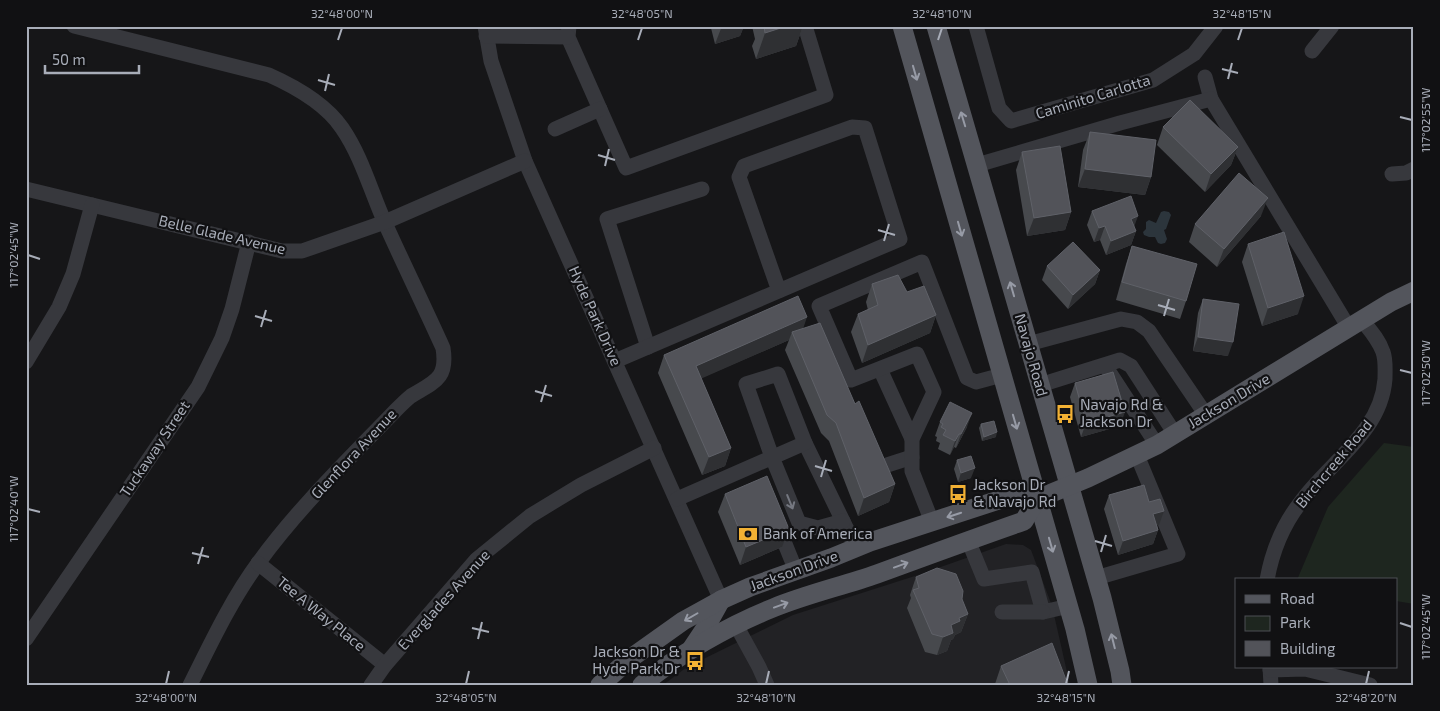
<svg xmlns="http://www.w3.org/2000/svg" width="1440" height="711" font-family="'Exo 2',sans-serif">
	<rect width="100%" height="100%" fill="#161618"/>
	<!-- built -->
	<path fill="#222225" d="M1006 544 1023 545 1031 550 1052 606 1070 685H663L687 667 793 615 918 575Z"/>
	<!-- green -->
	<path fill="#1e261f" d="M1384 443 1414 447V604L1396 601V580H1297L1328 507Z"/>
	<!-- water -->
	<path fill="#2c353c" d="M1164 211 1169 212 1171 215 1166 229 1164 230 1167 239 1165 243 1161 244 1158 243 1155 237H1149L1144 235 1143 232 1146 229V222L1149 220 1156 223 1161 212Z"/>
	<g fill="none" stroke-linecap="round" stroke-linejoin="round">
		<!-- minor -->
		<g stroke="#37383d" stroke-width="15">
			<path d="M74 26 269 75C296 87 325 103 342 128 362 157 371 192 385 223 404 265 424 306 443 348 448 379 434 382 411 396 406 400 401 405 396 410 349 459 299 507 259 562 231 600 211 643 190 685"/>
			<path d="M485 26 491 61 525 161 721 600"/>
			<path d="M569 26 568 37 626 168 826 95 805 26"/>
			<path d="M976 26 999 108 1011 121 1153 80 1194 54 1216 26"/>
			<path d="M486 36 568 37"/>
			<path d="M1312 51 1332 26"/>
			<path d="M1205 77 1211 99"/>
			<path d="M555 129 600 109"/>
			<path d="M977 165 1120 123 1211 99 1349 328"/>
			<path d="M1392 174 1406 173 1414 169"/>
			<path d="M26 189 282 251H302L385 222 525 161"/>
			<path d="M1028 344 1121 319 1137 322 1149 331 1206 415"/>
			<path d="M648 347 607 219 702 189"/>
			<path d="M615 361 900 239 865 128 852 127 744 166 739 177 779 291"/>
			<path d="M26 362 59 307 73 274 92 205"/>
			<path d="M1106 367 1157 445"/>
			<path d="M880 369 912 439"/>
			<path d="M1040 385 1120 360 1131 366 1175 434"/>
			<path d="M805 443 856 548"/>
			<path d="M884 466 912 457"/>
			<path d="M677 499 805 443 778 374 746 384 772 457 799 523 818 528 843 521"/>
			<path d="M932 522 912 471V439L934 392 917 354 851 380 819 306 922 262 967 378 976 382 1002 375"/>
			<path d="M777 524 796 571"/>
			<path d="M968 540 984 579 1032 572 1043 612 1069 606"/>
			<path d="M258 563 385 665"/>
			<path d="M1096 578 1178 554 1137 455"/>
			<path d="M1267 580C1272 552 1283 525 1300 503 1329 462 1381 433 1385 379 1385 370 1386 360 1383 352 1379 340 1370 330 1362 320"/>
			<path d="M1002 612H1043"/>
			<path d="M736 625 759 667 767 685"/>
			<path d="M26 639 198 387 222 338 232 309 249 242"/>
			<path d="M1270 667 1271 685"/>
			<path d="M1270 670 1305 669 1370 685"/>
			<path d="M371 685 385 665 477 559 530 516 581 485 654 448"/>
		</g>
		<!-- major -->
		<g stroke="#53555c" stroke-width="19">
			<path d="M902 26 1075 629 1088 685"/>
			<path d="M936 26 1102 598 1120 671 1122 685"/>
			<path d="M692 648 706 627 721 600"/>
			<path d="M600 685 631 658 683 621 721 600 750 587 831 558 870 542 1017 494 1037 499 1088 478 1157 445 1391 302 1414 291"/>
			<path d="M642 685C677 655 730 625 773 608 807 594 843 586 877 574 926 556 975 538 1024 521L1037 499"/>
		</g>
	</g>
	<!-- wall -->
	<g fill="#47494d">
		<path d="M712 26H744L740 36 715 44 711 28Z"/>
		<path d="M752 26H803L796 46 756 59 752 46 755 39Z"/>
		<path d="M1163 127 1238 147 1231 165 1205 192 1157 145Z"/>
		<path d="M1090 132 1151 177 1145 195 1078 187 1083 150Z"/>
		<path d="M1022 152 1071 212 1065 230 1027 236 1016 170Z"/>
		<path d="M1092 211 1134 228 1136 231 1131 245 1106 255 1100 240 1094 242 1087 225Z"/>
		<path d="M1261 216 1217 267 1189 242 1195 224Z"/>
		<path d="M1248 244 1298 314 1262 326 1242 262Z"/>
		<path d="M1132 246 1186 301 1180 319 1116 300 1126 264Z"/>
		<path d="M1047 266 1100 270 1095 284 1068 309 1042 280Z"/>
		<path d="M872 284 907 292 936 315 930 333 862 363 851 332 858 314 868 310 866 302Z"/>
		<path d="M1203 299 1228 356 1193 351 1198 313Z"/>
		<path d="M803 328 855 404 895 484 889 502 858 516 829 441 821 433 785 350 789 340 701 378 731 448 725 466 702 475 658 373 664 355Z"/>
		<path d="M1075 383 1120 426 1081 437 1070 397Z"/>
		<path d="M940 422 967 427 956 448 954 447 950 455 938 449 940 443 936 441 937 437 935 436Z"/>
		<path d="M981 424 996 437 982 441 979 428Z"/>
		<path d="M957 460 971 478 958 482 954 469Z"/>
		<path d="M725 494 782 547 740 565 718 512Z"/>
		<path d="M1109 495 1149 502 1159 525H1157L1158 530 1153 544 1118 555 1104 509Z"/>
		<path d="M916 577 962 599 968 614 961 632 955 635 953 639 951 640 947 651 937 655 925 652 907 608 911 598 910 595Z"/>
		<path d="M1001 666 1068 685H995V684Z"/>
	</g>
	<!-- shaded-wall -->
	<g fill="#2f3033">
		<path d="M722 26H744L740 36 715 44Z"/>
		<path d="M787 26H803L796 46 756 59 765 33Z"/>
		<path d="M1238 147 1231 165 1205 192 1211 174Z"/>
		<path d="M1085 169 1151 177 1145 195 1078 187Z"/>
		<path d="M1268 198 1261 216 1217 267 1224 249Z"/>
		<path d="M1071 212 1065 230 1027 236 1034 218Z"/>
		<path d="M1138 216 1133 230 1131 219Z"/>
		<path d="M1105 226 1100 240 1094 242 1099 228Z"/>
		<path d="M1136 231 1131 245 1106 255 1111 241Z"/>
		<path d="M1100 270 1095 284 1068 309 1073 295Z"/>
		<path d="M1304 296 1298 314 1262 326 1268 308Z"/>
		<path d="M936 315 930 333 862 363 868 345Z"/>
		<path d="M807 317 801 335 792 332 789 340 689 384 696 366Z"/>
		<path d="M1198 337 1233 342 1228 356 1193 351Z"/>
		<path d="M1125 412 1120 426 1081 437 1086 423Z"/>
		<path d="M972 413 967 427 956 448 961 434Z"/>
		<path d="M997 432 996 437 982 441 984 437Z"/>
		<path d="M959 434 954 447 950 455 955 441Z"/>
		<path d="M731 448 725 466 702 475 709 457Z"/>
		<path d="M975 468 971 478 958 482 961 473Z"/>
		<path d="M895 484 889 502 858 516 864 498Z"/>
		<path d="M1164 511 1159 525 1148 528 1153 514Z"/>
		<path d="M789 529 782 547 740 565 746 547Z"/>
		<path d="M1158 530 1153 544 1118 555 1123 541Z"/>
		<path d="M968 614 961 632 955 635 953 639 951 640 947 651 937 655 943 637 951 625 959 618Z"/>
	</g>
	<!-- building -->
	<g fill="#525359" stroke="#5f6168">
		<path d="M764 26H787L765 33Z"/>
		<path d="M1190 100 1238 147 1211 174 1163 127Z"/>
		<path d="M1090 132 1156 140 1151 177 1085 169Z"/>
		<path d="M1060 146 1071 212 1034 218 1022 152Z"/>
		<path d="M1239 173 1268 198 1224 249 1195 224Z"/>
		<path d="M1131 196 1138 216 1131 219 1136 231 1111 241 1105 226 1099 228 1092 211Z"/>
		<path d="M1284 232 1304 296 1268 308 1248 244Z"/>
		<path d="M1073 242 1100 270 1073 295 1047 266Z"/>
		<path d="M1132 246 1197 264 1186 301 1122 282Z"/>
		<path d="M898 275 907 292 924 286 936 315 868 345 858 314 878 305 872 284Z"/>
		<path d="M798 296 807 317 696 366 731 448 709 457 664 355Z"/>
		<path d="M1203 299 1239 304 1233 342 1198 337Z"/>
		<path d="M820 323 855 404 859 401 895 484 864 498 836 423 827 415 792 332Z"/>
		<path d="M1113 372 1125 412 1086 423 1075 383Z"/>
		<path d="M950 402 972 413 961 434H959L955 441 943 435 946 430 941 427 943 424 940 422Z"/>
		<path d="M994 421 997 432 984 437 981 424Z"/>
		<path d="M971 456 975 468 961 473 957 460Z"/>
		<path d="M767 476 789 529 746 547 725 494Z"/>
		<path d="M1144 485 1149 502 1160 499 1164 511 1153 514 1158 530 1123 541 1109 495Z"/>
		<path d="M937 568 956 574 963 591 962 599 968 614 959 618 960 621 951 625 953 633 943 637 932 634 913 590 919 588 916 577Z"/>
		<path d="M1052 643 1068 685H1010L1001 666Z"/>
	</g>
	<!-- one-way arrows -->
	<defs><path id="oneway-shaft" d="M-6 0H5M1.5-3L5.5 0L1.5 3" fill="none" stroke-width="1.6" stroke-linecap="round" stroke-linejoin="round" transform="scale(1.25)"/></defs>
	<g stroke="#979ba6">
		<use href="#oneway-shaft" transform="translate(915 73) rotate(74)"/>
		<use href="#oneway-shaft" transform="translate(963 119) rotate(-107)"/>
		<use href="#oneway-shaft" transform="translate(960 229) rotate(74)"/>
		<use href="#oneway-shaft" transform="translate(1012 289) rotate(-106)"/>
		<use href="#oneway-shaft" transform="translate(1015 422) rotate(74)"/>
		<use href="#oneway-shaft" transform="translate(954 515) rotate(162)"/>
		<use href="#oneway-shaft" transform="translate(1051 545) rotate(74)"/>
		<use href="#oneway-shaft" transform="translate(901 565) rotate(-20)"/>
		<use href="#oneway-shaft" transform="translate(781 605) rotate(-20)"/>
		<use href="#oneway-shaft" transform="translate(691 617) rotate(150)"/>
		<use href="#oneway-shaft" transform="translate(1113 641) rotate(-104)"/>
	</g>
	<use stroke="#757881" href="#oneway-shaft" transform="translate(790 502) rotate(68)"/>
	<!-- ticks -->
	<path fill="none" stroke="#a8adb8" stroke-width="2" d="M338 40 342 28M638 40 642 28M938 40 942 28M1238 40 1242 28M1222 69 1238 73M1228 79 1232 63M318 80 335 85M325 91 329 74M1400 117 1412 120M598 155 615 160M605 166 609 149M878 230 895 235M884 241 889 224M28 255 40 259M1158 305 1175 310M255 316 272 321M1164 316 1169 299M261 327 266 310M1400 370 1412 373M535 391 552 396M541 402 546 385M815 466 832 471M821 477 826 460M28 509 40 512M1095 541 1112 546M1101 552 1106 535M192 553 209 557M198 564 203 547M1400 623 1412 627M472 628 489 632M478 639 482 622M166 684 169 671M466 684 469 671M766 684 769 671M1066 684 1069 671M1366 684 1369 671"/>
	<!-- icons -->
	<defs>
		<g id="bus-bare" transform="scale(1.5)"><path d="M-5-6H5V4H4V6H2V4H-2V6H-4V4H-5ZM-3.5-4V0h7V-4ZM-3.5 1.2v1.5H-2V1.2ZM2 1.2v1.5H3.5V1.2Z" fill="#f2b134" stroke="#111113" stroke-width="2.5" paint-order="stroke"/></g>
		<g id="bank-bare" transform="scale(1.5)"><path d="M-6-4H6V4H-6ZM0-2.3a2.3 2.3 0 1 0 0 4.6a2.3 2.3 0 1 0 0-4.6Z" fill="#f2b134" stroke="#111113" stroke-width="2.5" paint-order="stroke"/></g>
	</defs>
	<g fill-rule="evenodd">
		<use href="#bus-bare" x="1065" y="414"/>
		<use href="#bus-bare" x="958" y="494"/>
		<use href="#bank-bare" x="748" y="534"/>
		<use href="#bus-bare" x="695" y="661"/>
	</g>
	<g text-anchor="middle" stroke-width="4.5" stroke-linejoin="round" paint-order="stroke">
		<!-- street labels -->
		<g font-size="15" fill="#a8adb8" stroke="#111113">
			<text transform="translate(1093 97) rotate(-17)" y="5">Caminito Carlotta</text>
			<text transform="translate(222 235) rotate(13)" y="5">Belle Glade Avenue</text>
			<text transform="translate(595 316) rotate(66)" y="5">Hyde Park Drive</text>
			<text transform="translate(1031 355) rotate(74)" y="5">Navajo Road</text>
			<text transform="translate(1229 401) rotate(-31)" y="5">Jackson Drive</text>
			<text transform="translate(155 449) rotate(-56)" y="5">Tuckaway Street</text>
			<text transform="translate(354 454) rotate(-47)" y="5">Glenflora Avenue</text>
			<text transform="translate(1334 464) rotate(-50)" y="5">Birchcreek Road</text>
			<text transform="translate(794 571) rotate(-20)" y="5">Jackson Drive</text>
			<text transform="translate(444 600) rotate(-48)" y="5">Everglades Avenue</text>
			<text transform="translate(321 614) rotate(39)" y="5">Tee A Way Place</text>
		</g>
		<!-- poi labels -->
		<g font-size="15" fill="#a8adb8" stroke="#111113" text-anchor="start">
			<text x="1080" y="410">Navajo Rd &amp;<tspan x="1080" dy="17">Jackson Dr</tspan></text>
			<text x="973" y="490">Jackson Dr<tspan x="973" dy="17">&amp; Navajo Rd</tspan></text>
			<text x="763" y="539">Bank of America</text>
			<text x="680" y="657" text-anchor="end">Jackson Dr &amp;<tspan x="680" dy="17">Hyde Park Dr</tspan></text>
		</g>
	</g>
	<!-- border -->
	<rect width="1440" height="711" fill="none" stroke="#111113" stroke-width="55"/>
	<!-- legend -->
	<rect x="1235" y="578" width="162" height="90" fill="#111113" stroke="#4d4f55"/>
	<rect x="1245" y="595" width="25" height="8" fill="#53555c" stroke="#4d4f55"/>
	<text x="1280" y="604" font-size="15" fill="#a8adb8">Road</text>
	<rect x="1245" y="616" width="25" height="15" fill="#1e261f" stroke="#4d4f55"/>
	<text x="1280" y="628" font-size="15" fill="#a8adb8">Park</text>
	<rect x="1245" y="641" width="25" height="15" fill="#525359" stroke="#4d4f55"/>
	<text x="1280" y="654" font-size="15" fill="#a8adb8">Building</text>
	<!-- scale -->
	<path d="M45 65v8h94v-8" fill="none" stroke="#a8adb8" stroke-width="2.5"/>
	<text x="52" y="65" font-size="15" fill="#a8adb8" stroke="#111113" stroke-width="4" paint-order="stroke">50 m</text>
	<rect x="28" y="28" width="1384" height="656" fill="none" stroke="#a8adb8" stroke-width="2"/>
	<g font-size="12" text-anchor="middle" fill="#a8adb8">
		<text x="342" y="18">32°48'00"N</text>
		<text x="642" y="18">32°48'05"N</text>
		<text x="942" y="18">32°48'10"N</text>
		<text x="1242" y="18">32°48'15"N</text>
		<text transform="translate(1426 120) rotate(-90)" y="4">117°02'55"W</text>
		<text transform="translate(14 255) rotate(-90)" y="4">117°02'45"W</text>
		<text transform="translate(1426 373) rotate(-90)" y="4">117°02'50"W</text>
		<text transform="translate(14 509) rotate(-90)" y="4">117°02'40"W</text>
		<text transform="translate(1426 627) rotate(-90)" y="4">117°02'45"W</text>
		<text x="166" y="702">32°48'00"N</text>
		<text x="466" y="702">32°48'05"N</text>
		<text x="766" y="702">32°48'10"N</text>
		<text x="1066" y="702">32°48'15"N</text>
		<text x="1366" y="702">32°48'20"N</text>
	</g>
</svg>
